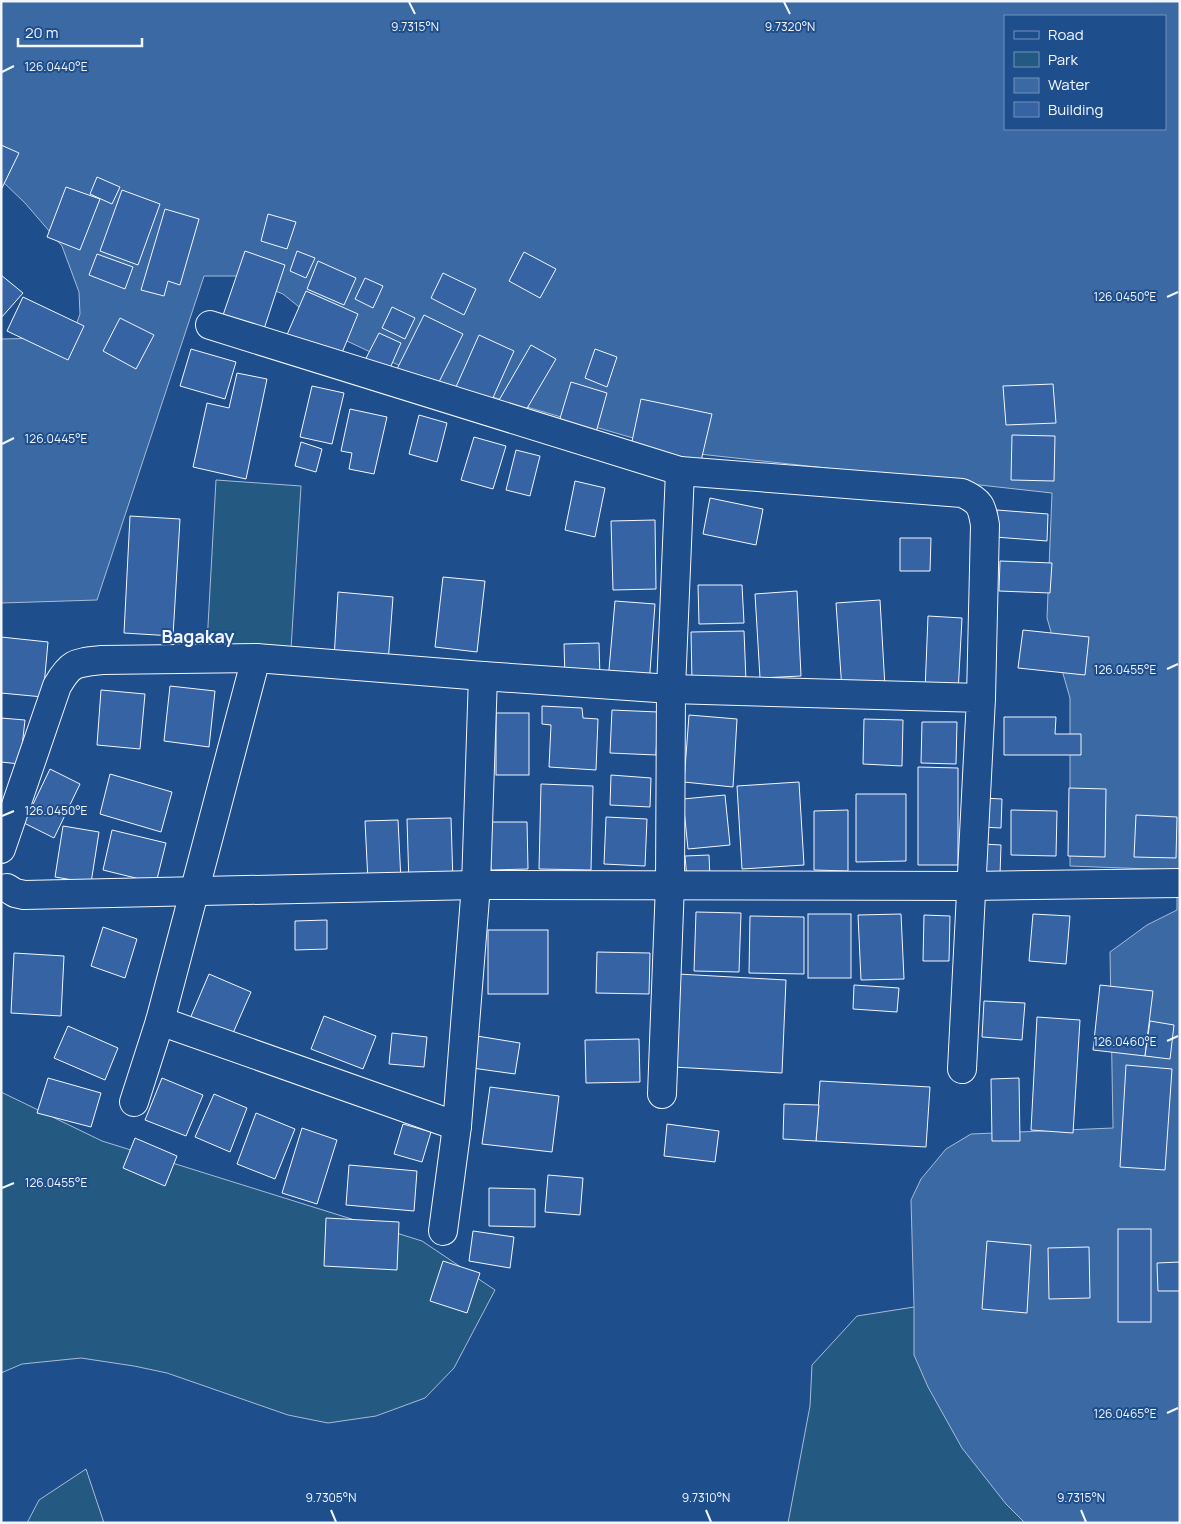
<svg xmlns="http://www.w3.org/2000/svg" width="1181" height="1524" font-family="Manrope,sans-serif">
	<rect width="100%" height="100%" fill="#1f4e8c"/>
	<!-- green -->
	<g fill="#245a82" stroke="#a8bbd7">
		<path d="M216 480 301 486 291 649 207 644Z"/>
		<path d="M1 1092 102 1141 422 1241 495 1290 454 1368 425 1398 376 1416 328 1423 288 1415 167 1373 134 1366 81 1358 22 1364 1 1373Z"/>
		<path d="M914 1307 1180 1523H788L810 1406 812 1365 857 1316Z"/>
		<path d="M86 1469 104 1523H27L39 1500Z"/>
	</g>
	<!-- water -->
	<path fill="#3b69a3" stroke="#a8bbd7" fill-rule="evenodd" d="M1 1H1180V1523H1025L1006 1504 962 1448 928 1387 914 1355V1307L911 1200 921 1179 946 1149 971 1134 1113 1128 1110 952 1147 925 1177 910V870L1070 866V698L1047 618 1052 493 681 452 424 377 334 335 283 294 238 276H204L97 600 1 603V339L51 338 76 325 80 314 79 292 62 246 25 203 1 180ZM1005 16H1165V129H1005Z"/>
	<!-- building -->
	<g fill="#3563a3" stroke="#f2f6ff">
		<path d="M1 145 19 153 1 190Z"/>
		<path d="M97 177 120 187 112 204 90 194Z"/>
		<path d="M66 187 100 199 80 250 47 237Z"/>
		<path d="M122 190 160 204 138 265 100 251Z"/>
		<path d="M165 209 199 219 180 285 168 281 164 296 141 290Z"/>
		<path d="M268 214 296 222 287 249 261 241Z"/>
		<path d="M245 251 285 265 262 335 221 321Z"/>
		<path d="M297 251 315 258 306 278 290 271Z"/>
		<path d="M524 252 556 269 540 298 509 281Z"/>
		<path d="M97 254 133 267 125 289 89 275Z"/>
		<path d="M318 261 356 278 344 305 307 289Z"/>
		<path d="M443 273 476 289 464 315 431 298Z"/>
		<path d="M1 275 23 293 1 318Z"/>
		<path d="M365 278 383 286 373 308 355 299Z"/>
		<path d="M306 291 358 314 339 360 286 337Z"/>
		<path d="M23 297 84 326 68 360 7 331Z"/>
		<path d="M392 307 415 318 405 339 382 328Z"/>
		<path d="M424 315 463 334 436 388 397 369Z"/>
		<path d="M120 318 154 335 136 369 103 351Z"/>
		<path d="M379 333 401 343 387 375 363 364Z"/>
		<path d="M479 335 514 351 491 402 456 387Z"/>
		<path d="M531 345 556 359 522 417 498 402Z"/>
		<path d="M191 349 236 362 225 399 180 386Z"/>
		<path d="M595 349 617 357 607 387 585 378Z"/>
		<path d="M237 373 267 379 246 479 193 467 207 403 229 408Z"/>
		<path d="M571 382 607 393 595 436 558 425Z"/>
		<path d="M1053 384 1056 423 1006 425 1003 386Z"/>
		<path d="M312 386 344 393 332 444 300 437Z"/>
		<path d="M641 399 712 414 701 461 631 446Z"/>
		<path d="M350 409 387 417 374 474 349 469 352 453 341 451Z"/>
		<path d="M419 415 447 423 437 462 409 454Z"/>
		<path d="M1012 435 1055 436 1054 481 1011 480Z"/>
		<path d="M474 437 506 446 493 489 461 480Z"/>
		<path d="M301 442 322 449 316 472 295 466Z"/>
		<path d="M516 450 540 456 530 496 506 490Z"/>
		<path d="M575 481 605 488 595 537 565 530Z"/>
		<path d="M710 498 763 509 756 545 703 534Z"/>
		<path d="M997 510 1048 514 1047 541 995 537Z"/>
		<path d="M130 516 180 519 173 636 124 633Z"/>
		<path d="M655 520 656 589 613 590 611 521Z"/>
		<path d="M900 538H931L930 571H900Z"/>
		<path d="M1000 561 1052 563 1050 593 999 591Z"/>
		<path d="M443 577 485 581 477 652 435 647Z"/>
		<path d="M698 585H742L744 623 699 624Z"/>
		<path d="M797 591 801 676 760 678 755 594Z"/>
		<path d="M338 592 393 597 388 663 334 659Z"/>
		<path d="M880 600 885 687 842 690 836 603Z"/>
		<path d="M615 601 655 604 649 685 608 681Z"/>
		<path d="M928 616 962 618 958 693 925 691Z"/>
		<path d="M1023 630 1089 637 1085 675 1018 668Z"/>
		<path d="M744 631 746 681 692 682 691 632Z"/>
		<path d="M1 637 48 642 43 697 1 693Z"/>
		<path d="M599 643 600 678H565L564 644Z"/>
		<path d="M170 686 215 691 209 747 164 741Z"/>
		<path d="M101 690 145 694 140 749 97 745Z"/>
		<path d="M542 706 582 708 583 718 598 719 596 770 549 767 551 725 542 724Z"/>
		<path d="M612 710 658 712 656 755 610 753Z"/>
		<rect x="496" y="713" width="33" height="62"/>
		<path d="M689 715 737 719 733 787 684 782Z"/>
		<path d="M1004 717H1056L1055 734H1081V755H1004Z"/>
		<path d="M1 718 25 720 20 764 1 762Z"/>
		<path d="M864 719 903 720 902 766 863 764Z"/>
		<path d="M922 722H957L956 764 921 763Z"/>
		<path d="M918 767 958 768V865H918Z"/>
		<path d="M50 769 80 784 54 838 24 823Z"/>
		<path d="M110 774 172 792 161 832 100 814Z"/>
		<path d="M611 775 651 778 650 807 610 805Z"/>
		<path d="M799 782 804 865 742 869 737 786Z"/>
		<path d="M541 784 593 786 591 870 539 869Z"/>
		<path d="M1069 788 1106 789 1105 857 1068 856Z"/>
		<path d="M856 794H906V861L856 862Z"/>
		<path d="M725 795 730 845 688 849 683 799Z"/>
		<path d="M983 798 1002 799 1001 828 981 827Z"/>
		<path d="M848 810V871L814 870V811Z"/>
		<path d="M1011 810 1057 811 1056 856 1011 855Z"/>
		<path d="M1136 815 1177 817 1176 858 1134 857Z"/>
		<path d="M606 817 647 819 645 866 604 864Z"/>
		<path d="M451 818 453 883 409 884 407 819Z"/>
		<path d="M398 820 401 881 368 882 365 821Z"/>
		<path d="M489 822H527L528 869 491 870Z"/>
		<path d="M63 826 99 832 91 883 55 877Z"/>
		<path d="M112 830 166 843 156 883 103 870Z"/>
		<path d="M983 844 1001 845 1000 875H981Z"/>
		<path d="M709 855 710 879H687L685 856Z"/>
		<path d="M696 912 741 913 739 972 694 971Z"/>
		<rect x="808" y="914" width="43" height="64"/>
		<path d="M901 914 904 979 861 980 858 915Z"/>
		<path d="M1033 914 1070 916 1066 964 1029 961Z"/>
		<path d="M924 915 950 916 949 961H923Z"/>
		<path d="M750 916 804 917V974L749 973Z"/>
		<path d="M327 920V949L295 950V921Z"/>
		<path d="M103 927 137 939 125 978 91 966Z"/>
		<rect x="488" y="930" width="60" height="64"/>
		<path d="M597 952 650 953 649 994 596 993Z"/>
		<path d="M14 953 64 956 61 1016 11 1013Z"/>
		<path d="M209 974 251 992 230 1040 189 1021Z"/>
		<path d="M678 974 786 980 782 1073 673 1067Z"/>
		<path d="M854 985 899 988 897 1012 853 1009Z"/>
		<path d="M1100 985 1153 991 1145 1056 1093 1050Z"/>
		<path d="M984 1001 1025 1003 1022 1040 982 1037Z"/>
		<path d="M324 1016 376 1036 363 1069 311 1049Z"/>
		<path d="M1037 1017 1080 1020 1073 1133 1031 1130Z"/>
		<path d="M1150 1021 1174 1025 1170 1059 1145 1056Z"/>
		<path d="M68 1026 118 1048 105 1080 54 1058Z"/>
		<path d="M392 1033 427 1037 424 1067 389 1064Z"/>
		<path d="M477 1036 520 1043 515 1074 472 1068Z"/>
		<path d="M639 1039 640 1082 586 1083 585 1040Z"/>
		<path d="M1126 1065 1172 1069 1165 1170 1120 1167Z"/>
		<path d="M48 1078 101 1093 91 1127 37 1113Z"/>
		<path d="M162 1078 203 1095 186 1136 145 1120Z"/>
		<path d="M1019 1078 1020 1141H992L991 1079Z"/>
		<path d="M820 1081 930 1087 926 1147 816 1141Z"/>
		<path d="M490 1087 559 1096 552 1152 482 1144Z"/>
		<path d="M214 1094 247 1108 230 1152 195 1137Z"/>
		<path d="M784 1104 819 1105 816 1141 783 1139Z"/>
		<path d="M256 1113 295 1129 275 1179 237 1164Z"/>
		<path d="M403 1124 431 1132 422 1162 394 1154Z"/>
		<path d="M667 1124 719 1131 715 1162 664 1156Z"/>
		<path d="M302 1128 337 1140 317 1204 282 1193Z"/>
		<path d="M135 1138 177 1156 165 1186 123 1168Z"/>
		<path d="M349 1165 417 1171 414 1211 346 1205Z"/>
		<path d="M548 1175 583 1178 580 1215 545 1212Z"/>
		<path d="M489 1188 535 1189V1227L489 1226Z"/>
		<path d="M326 1218 399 1222 397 1270 324 1266Z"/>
		<rect x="1118" y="1229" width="33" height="93"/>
		<path d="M473 1231 514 1237 510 1268 469 1261Z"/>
		<path d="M987 1241 1031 1245 1027 1313 982 1309Z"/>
		<path d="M1089 1247 1090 1298 1049 1299 1048 1248Z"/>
		<path d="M443 1261 480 1273 467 1313 430 1301Z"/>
		<path d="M1180 1262V1291H1158L1157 1263Z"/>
	</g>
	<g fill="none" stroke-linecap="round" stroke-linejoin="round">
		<!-- minor casing -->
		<g stroke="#f2f6ff" stroke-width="30">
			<g id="minor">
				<path d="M210 325 680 471"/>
				<path d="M1 849 57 686C71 662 75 663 102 660L256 658 483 676 671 689 981 698 962 1069"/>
				<path d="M160 1021 457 1126"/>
				<path d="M662 1094 670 884 671 689 680 471 962 493C980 501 982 506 985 525L981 698"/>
				<path d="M134 1102 160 1021 256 658"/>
				<path d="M443 1231 457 1126 476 885 483 676"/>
			</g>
		</g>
		<!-- tertiary casing -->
		<g stroke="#f2f6ff" stroke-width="30">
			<path id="tertiary" d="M7 888 15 893 24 895 476 885 971 886 1180 883"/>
		</g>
		<!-- minor -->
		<use href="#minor" stroke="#1f4e8c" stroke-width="28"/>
		<!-- tertiary -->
		<use href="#tertiary" stroke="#1f4e8c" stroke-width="28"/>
	</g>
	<!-- ticks -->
	<path fill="none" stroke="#f2f6ff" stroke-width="2" d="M409 2 415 14M784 2 790 14M2 72 14 66M1167 297 1178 292M2 444 14 438M1167 669 1178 664M2 816 14 811M1167 1041 1178 1036M2 1188 14 1183M1167 1413 1178 1408M331 1510 336 1522M706 1510 711 1522M1081 1510 1086 1522"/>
	<g text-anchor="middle" stroke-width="4" stroke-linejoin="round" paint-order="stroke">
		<!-- quarter labels -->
		<g font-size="18" font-weight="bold" fill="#f2f6ff" stroke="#1f4e8c">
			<text x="198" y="643">Bagakay</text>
		</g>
	</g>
	<g font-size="12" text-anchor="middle" fill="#f2f6ff" stroke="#1f4e8c" stroke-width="4" stroke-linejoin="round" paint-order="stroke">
		<text x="415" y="31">9.7315°N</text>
		<text x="790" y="31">9.7320°N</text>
		<text x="56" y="71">126.0440°E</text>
		<text x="1125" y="301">126.0450°E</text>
		<text x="56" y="443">126.0445°E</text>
		<text x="1125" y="674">126.0455°E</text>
		<text x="56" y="815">126.0450°E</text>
		<text x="1125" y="1046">126.0460°E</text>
		<text x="56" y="1187">126.0455°E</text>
		<text x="1125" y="1418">126.0465°E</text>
		<text x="331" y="1502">9.7305°N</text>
		<text x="706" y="1502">9.7310°N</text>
		<text x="1081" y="1502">9.7315°N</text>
	</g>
	<!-- border -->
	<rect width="1181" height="1524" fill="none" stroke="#f2f6ff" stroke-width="5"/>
	<!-- legend -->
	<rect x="1004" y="15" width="162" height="115" fill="#1f4e8c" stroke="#7391ba"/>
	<rect x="1014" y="31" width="25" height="8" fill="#1f4e8c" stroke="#7391ba"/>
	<text x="1048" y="40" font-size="15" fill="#f2f6ff">Road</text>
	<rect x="1014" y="52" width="25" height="15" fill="#245a82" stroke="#7391ba"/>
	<text x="1048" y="65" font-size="15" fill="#f2f6ff">Park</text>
	<rect x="1014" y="78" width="25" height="15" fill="#3b69a3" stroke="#7391ba"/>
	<text x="1048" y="90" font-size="15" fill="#f2f6ff">Water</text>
	<rect x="1014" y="102" width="25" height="15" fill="#3563a3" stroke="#7391ba"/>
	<text x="1048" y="115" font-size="15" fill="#f2f6ff">Building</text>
	<!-- scale -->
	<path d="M18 38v8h124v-8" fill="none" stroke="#f2f6ff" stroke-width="2.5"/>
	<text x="25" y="38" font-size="15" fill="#f2f6ff" stroke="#1f4e8c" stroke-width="4" paint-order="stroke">20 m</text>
</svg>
